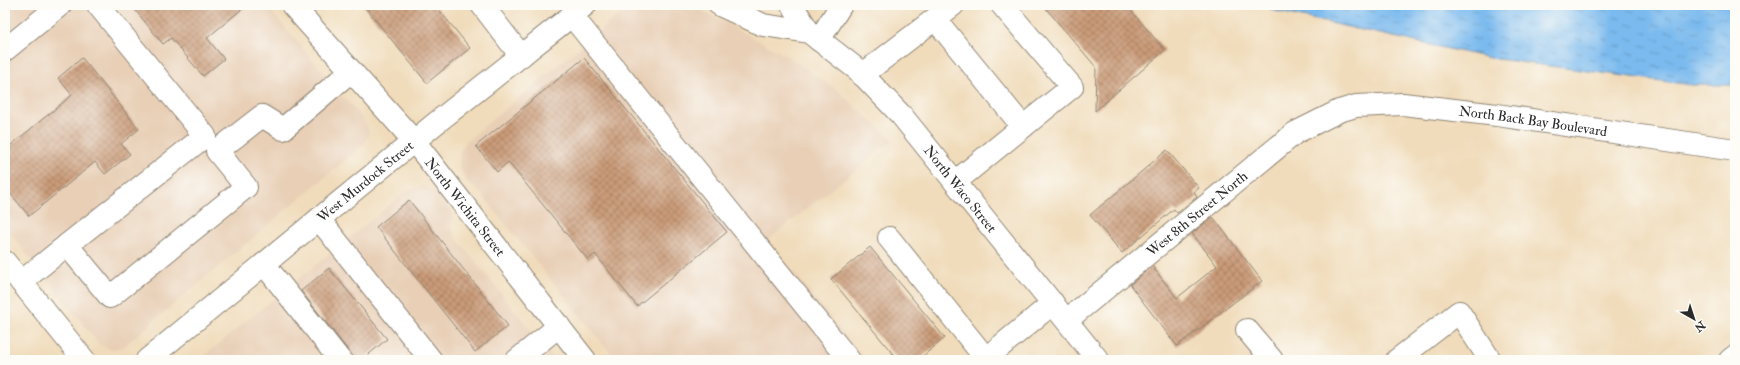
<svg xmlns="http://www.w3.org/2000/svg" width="1740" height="365" font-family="'IM FELL Double Pica',serif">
	<defs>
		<pattern id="water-ripples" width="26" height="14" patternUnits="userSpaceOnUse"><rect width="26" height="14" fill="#7abaee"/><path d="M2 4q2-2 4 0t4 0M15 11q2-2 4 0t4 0" fill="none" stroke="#6497c1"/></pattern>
		<pattern id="building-cross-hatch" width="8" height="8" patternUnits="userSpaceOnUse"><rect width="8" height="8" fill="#ca9b78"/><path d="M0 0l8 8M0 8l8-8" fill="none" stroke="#a47f63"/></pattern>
	</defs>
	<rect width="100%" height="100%" fill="#fdfcf7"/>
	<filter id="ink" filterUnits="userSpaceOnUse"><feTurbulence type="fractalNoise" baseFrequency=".025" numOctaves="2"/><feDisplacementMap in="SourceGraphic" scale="8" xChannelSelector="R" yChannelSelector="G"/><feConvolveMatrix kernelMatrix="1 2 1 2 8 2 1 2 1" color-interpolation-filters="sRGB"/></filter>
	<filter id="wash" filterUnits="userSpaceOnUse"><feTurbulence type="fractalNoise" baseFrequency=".012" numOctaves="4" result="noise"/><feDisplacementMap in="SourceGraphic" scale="16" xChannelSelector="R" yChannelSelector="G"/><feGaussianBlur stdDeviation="0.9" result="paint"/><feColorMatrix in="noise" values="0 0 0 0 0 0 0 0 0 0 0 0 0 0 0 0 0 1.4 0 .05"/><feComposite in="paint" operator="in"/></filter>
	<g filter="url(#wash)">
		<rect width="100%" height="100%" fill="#f0dbba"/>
		<!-- built -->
		<g fill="#e8cfb6">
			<path d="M5 5H266L367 124 369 135 363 145 123 347 111 350 99 344 5 227Z"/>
			<path d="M633 5H690L715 17 794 60 838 91 893 140 768 240 864 360H616L479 191 467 182 460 168V151L467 141 622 12Z"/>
			<path d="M422 186 431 189 444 198 453 214 451 225 456 238 555 360H199L408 190Z"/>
		</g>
		<!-- water -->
		<path fill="url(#water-ripples)" stroke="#52728c" d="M1263 5H1735V85H1692L1490 58 1275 11Z"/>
		<g id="blocks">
			<!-- building -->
			<g fill="url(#building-cross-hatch)">
				<path d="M131 5H247L207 38 224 59 203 76 171 38 163 44Z"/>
				<path d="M363 5H435L470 48 427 83Z"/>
				<path d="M1043 5H1126L1165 50 1095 111 1096 67Z"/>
				<path d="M82 58 139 129 121 144 130 154 105 174 95 162 29 216 5 187V150L72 95 58 78Z"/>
				<path d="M584 58 727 232 637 306 595 254 588 260 508 162 497 172 476 146Z"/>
				<path d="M1167 150 1199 188 1194 192 1197 197 1177 213 1174 209 1122 253 1090 215Z"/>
				<path d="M409 200 508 326 475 352 376 227Z"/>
				<path d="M1213 217 1262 281 1177 346 1130 285 1152 266 1177 298 1217 266 1192 233Z"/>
				<path d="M870 247 945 338 918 360H898L831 279Z"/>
				<path d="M329 268 387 339 362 360H356L301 291Z"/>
			</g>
		</g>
	</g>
	<g filter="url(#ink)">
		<use href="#blocks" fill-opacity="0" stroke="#8e8372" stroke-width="1"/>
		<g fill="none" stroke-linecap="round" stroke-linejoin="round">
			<!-- minor casing -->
			<g stroke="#8e8372" stroke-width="24">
				<g id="minor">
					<path d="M98 5 205 136 67 245 110 297 246 187 217 151 262 116 283 129 351 71"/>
					<path id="s1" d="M292 5 414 141 585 360"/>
					<path d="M482 5 521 56"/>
					<path d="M720 5 763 25 809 32"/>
					<path id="s2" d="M792 5 809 32 858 70 902 116 1098 360"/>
					<path d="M572 16 849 360"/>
					<path d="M935 19 1023 127"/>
					<path d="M819 40 841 5"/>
					<path d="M5 50 60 5"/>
					<path d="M862 75 953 5"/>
					<path d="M955 182 1072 87 1002 5"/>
					<path d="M319 219 431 360"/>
					<path d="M889 238 987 360"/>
					<path d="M5 262 84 360"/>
					<path d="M264 264 340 360"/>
					<path d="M21 282 67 245"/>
					<path id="s3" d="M1067 320 1295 133 1339 111 1356 106 1403 104 1497 115 1735 150"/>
					<path d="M1247 330 1272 360"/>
					<path id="s4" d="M147 360 436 123 585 5"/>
					<path d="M517 360 559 326"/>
					<path d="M984 360 1053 303"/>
					<path d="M1397 360 1459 312 1490 360"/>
					<path d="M1730 360 1735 356"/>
				</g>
			</g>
			<!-- minor -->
			<use href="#minor" stroke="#fff" stroke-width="22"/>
		</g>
	</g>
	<g text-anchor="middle" stroke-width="3" stroke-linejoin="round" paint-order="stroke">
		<!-- street labels -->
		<g font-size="14" fill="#2b2b2b" stroke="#fdfcf7">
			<text dy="5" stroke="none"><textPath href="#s3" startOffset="540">North Back Bay Boulevard</textPath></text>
			<text dy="5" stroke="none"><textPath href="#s4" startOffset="282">West Murdock Street</textPath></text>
			<text dy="5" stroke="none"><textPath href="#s2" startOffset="251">North Waco Street</textPath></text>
			<text dy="5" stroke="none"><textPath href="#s1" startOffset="266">North Wichita Street</textPath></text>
			<text dy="5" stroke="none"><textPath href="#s3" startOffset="168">West 8th Street North</textPath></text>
		</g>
	</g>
	<!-- margin -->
	<rect width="1740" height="365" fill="none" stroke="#fdfcf7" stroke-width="20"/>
	<!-- north arrow -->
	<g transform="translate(1694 319) rotate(141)" stroke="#fdfcf7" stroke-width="3" paint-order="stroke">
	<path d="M0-3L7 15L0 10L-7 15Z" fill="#2b2b2b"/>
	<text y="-6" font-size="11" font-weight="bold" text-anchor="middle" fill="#2b2b2b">N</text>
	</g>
</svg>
